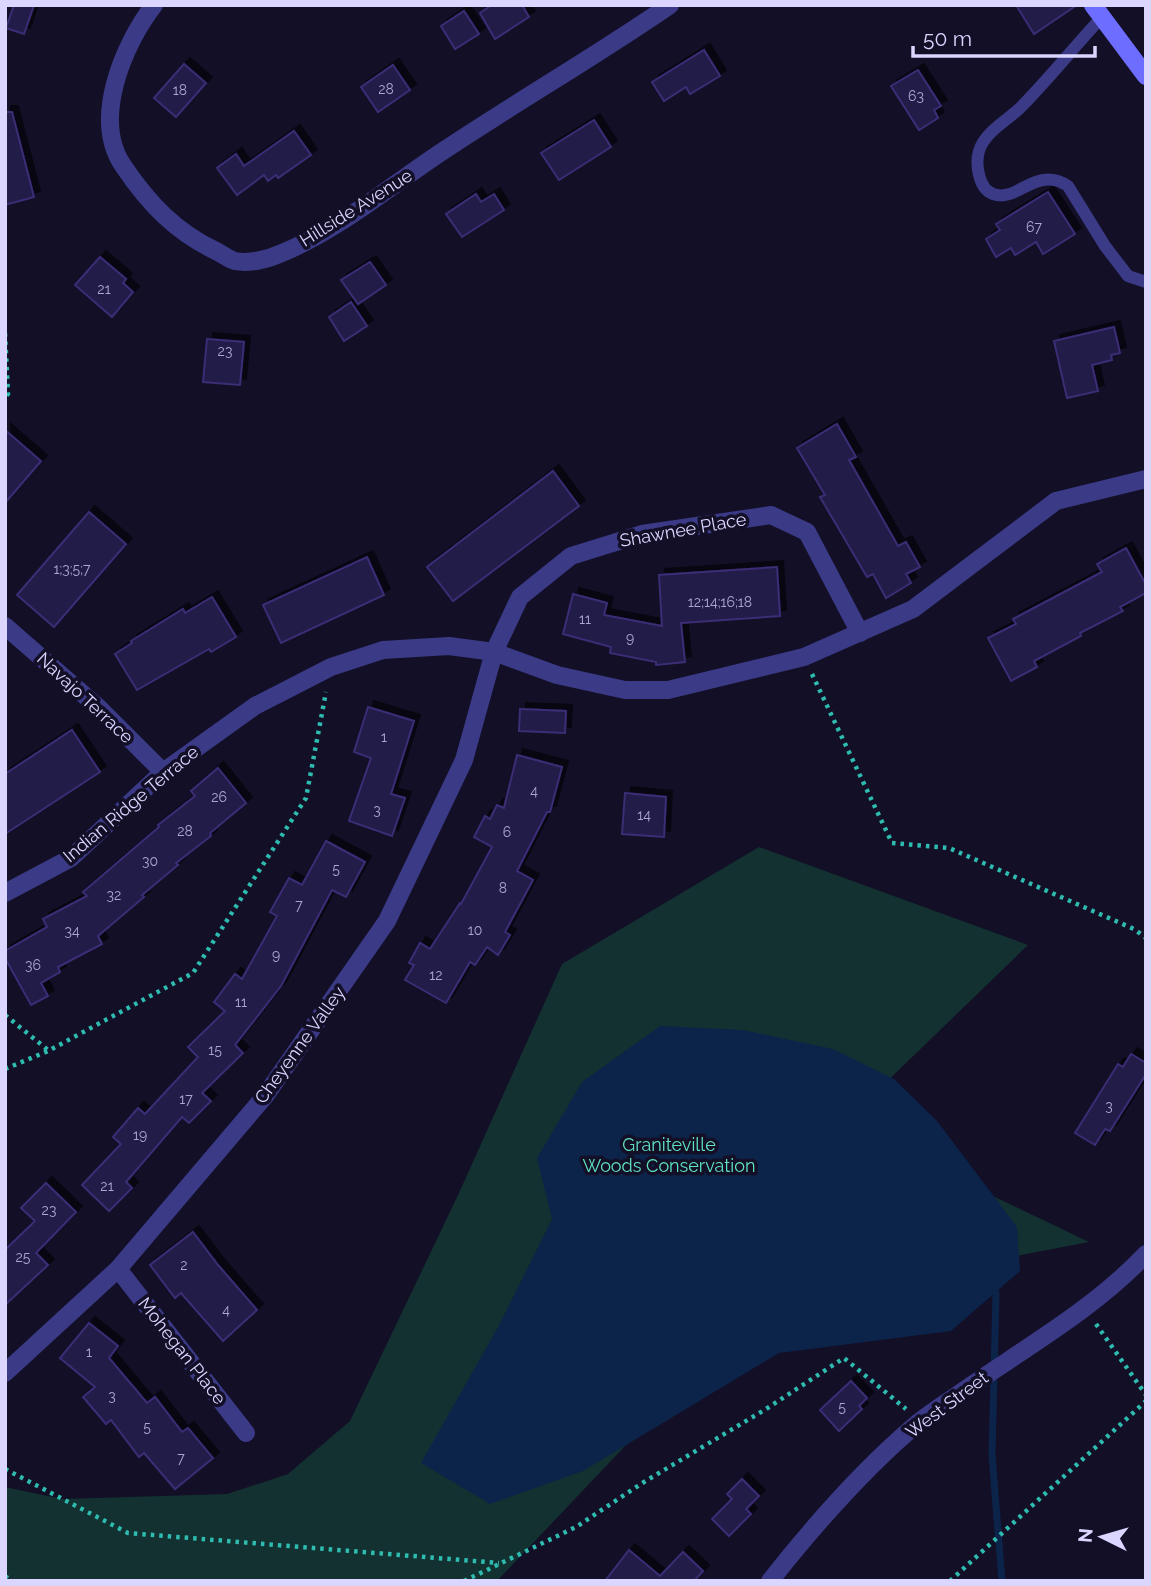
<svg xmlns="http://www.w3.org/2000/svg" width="1151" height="1586" font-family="Raleway,sans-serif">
	<defs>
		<filter id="shadow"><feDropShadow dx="6" dy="-6" stdDeviation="0" flood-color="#0009"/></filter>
	</defs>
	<rect width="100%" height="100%" fill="#130f27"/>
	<!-- green -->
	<path fill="#123130" d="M759 847 1028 945 843 1124 1089 1242 758 1306 497 1581H5V1487L62 1499 227 1494 288 1474 350 1421 459 1193 562 964Z"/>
	<!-- water -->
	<path fill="#0c244a" d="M660 1026 743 1030 833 1049 894 1079 937 1121 1017 1227 1020 1271 951 1331 779 1353 583 1471 490 1504 421 1463 498 1327 552 1219 537 1158 582 1082Z"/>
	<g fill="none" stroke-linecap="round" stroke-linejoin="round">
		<!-- stream -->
		<path stroke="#0c244a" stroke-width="7" d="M996 1293 992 1455 1002 1581"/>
	</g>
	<!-- building -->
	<g fill="#231b49" stroke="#3a2d75" stroke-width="2" filter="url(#shadow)">
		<path d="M14 5H34L24 34 6 28Z"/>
		<path d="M492 5H522L529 17 495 39 480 13Z"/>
		<path d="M1016 5H1077L1034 34Z"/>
		<path d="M464 11 479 34 455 49 441 26Z"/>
		<path d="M704 50 720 76 690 94 686 87 664 101 652 82Z"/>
		<path d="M184 64 206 83 176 117 154 98Z"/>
		<path d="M393 65 410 90 378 112 361 87Z"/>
		<path d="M918 70 941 106 934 110 938 118 919 130 891 86Z"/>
		<path d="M5 112H12L34 197 5 205Z"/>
		<path d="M594 120 611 147 559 180 541 153Z"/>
		<path d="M294 131 311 155 278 178 276 175 268 181 264 175 237 195 217 168 236 154 244 166Z"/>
		<path d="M1048 192 1075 234 1043 254 1036 242 1015 255 1011 248 996 257 986 239 1000 230 996 224Z"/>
		<path d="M476 194 481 202 494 194 504 210 462 237 446 214Z"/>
		<path d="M100 257 126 279 123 283 133 292 112 317 75 285Z"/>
		<path d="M370 262 386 285 358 304 341 280Z"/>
		<path d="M351 302 367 326 344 341 329 317Z"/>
		<path d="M1114 327 1120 353 1111 355 1112 360 1092 365 1098 391 1067 398 1054 341Z"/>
		<path d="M207 339 244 342 240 385 203 382Z"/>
		<path d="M837 424 856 457 849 460 898 546 906 542 920 567 906 574 911 583 886 598 873 574 867 577 820 497 825 495 797 448Z"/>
		<path d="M5 430 41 461 5 503Z"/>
		<path d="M553 471 579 506 453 601 427 567Z"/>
		<path d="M89 512 126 544 54 627 17 595Z"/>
		<path d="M1126 548 1146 585V593L1120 607 1123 611 1080 633 1081 636 1034 661 1037 667 1011 681 988 638 1016 624 1013 619 1102 572 1097 564Z"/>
		<path d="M367 557 384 595 281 643 263 605Z"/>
		<path d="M777 567 780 616 681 623 685 662 656 665V662L610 653 611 647 563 634 573 594 607 603 604 615 662 626 659 575Z"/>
		<path d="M212 597 236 637 211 652 209 649 137 690 115 654 132 643 131 641 183 609 185 613Z"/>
		<path d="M368 707 414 721 391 794 405 798 392 836 349 821 371 758 354 752Z"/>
		<path d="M520 709 566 711 565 733 519 731Z"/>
		<path d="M72 730 100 772 5 834V774Z"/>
		<path d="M517 755 562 767 550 812H547L517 871 533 880 505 932 510 935 498 955 487 947 475 965 470 962 446 1003 405 980 414 965 409 963 420 943 430 949 460 903 461 904 492 847 474 837 485 816 490 819 497 805 504 808Z"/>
		<path d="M218 768 246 803 210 833 211 836 176 863 178 865 142 895 144 897 98 936 102 944 58 967 60 972 41 983 48 996 31 1005 5 958V951L47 927 43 919 87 896 83 892 159 827 158 825 195 796 191 791Z"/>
		<path d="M625 793 666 797 664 837 622 834Z"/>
		<path d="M326 841 365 862 346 897 332 890 281 986 235 1045 243 1053 202 1093 211 1101 189 1123 182 1117 126 1182 132 1188 109 1211 82 1185 121 1144 113 1137 138 1108 145 1114 198 1057 188 1047 225 1011 214 1002 235 974 242 979 277 916 270 912 289 878 302 885Z"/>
		<path d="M1131 1054 1146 1063V1074L1110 1131 1105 1129 1095 1145 1075 1133 1118 1064 1123 1067Z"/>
		<path d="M46 1183 76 1212 36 1253 48 1265 5 1305V1250L35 1221 21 1208Z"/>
		<path d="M193 1232 218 1265 257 1310 223 1341 181 1293 175 1298 150 1265Z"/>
		<path d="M89 1323 118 1346 109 1358 147 1403 155 1397 182 1432 188 1428 213 1458 175 1489 144 1453 139 1457 111 1420 106 1424 83 1397 95 1387 60 1358Z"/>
		<path d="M851 1381 867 1398 859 1406 862 1409 839 1431 820 1410Z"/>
		<path d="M742 1479 759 1496 746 1509 751 1514 729 1536 712 1519 732 1499 727 1494Z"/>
		<path d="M629 1550 660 1576 683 1552 703 1571 694 1581H605Z"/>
	</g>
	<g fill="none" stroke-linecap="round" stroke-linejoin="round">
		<!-- path -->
		<g stroke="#2ebbb0" stroke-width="4.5" stroke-dasharray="3.5 5" stroke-linecap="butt">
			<path d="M5 333 8 394 5 397"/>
			<path d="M812 674 892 843 949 848 1134 929 1146 938"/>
			<path d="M5 1015 48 1050"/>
			<path d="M5 1069 48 1051 193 973 306 798 326 692"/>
			<path d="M1096 1324 1146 1395"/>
			<path d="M5 1469 128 1533 499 1563"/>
			<path d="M5 1576 12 1581"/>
			<path d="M464 1581 576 1527 644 1482 766 1409 844 1358 906 1409"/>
			<path d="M950 1581 1146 1401"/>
		</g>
		<!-- service -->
		<path stroke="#3b3a87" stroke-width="12" d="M1102 17C1074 47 1048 80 1019 109 1006 121 984 133 979 151 975 165 979 189 993 194 1018 203 1035 165 1068 186L1105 246 1128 276 1146 282"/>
		<!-- minor -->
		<g stroke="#3b3a87" stroke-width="18">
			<path d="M154 5C123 45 91 121 124 167 149 204 176 232 216 251 222 254 229 259 235 261 250 264 269 259 282 253 340 229 390 186 443 151 518 101 596 56 670 5"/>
			<path d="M5 626 99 708 163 772"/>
			<path d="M5 893 71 858 163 772 255 706 331 667 383 650 449 646 494 652 557 675 625 690H668L804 657 913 609 1056 501 1146 479"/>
			<path d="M118 1269 246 1433"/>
			<path d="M5 1373 118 1269 265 1096 387 921 464 760 494 652 520 597 571 556 642 534 771 515 807 532 860 633"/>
			<path d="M770 1581C815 1524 863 1469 919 1422 933 1411 949 1401 963 1391 1025 1348 1094 1309 1146 1254"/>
		</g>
		<!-- secondary -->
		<path stroke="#6d6dff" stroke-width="18" d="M1093 5 1146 76"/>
	</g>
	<g text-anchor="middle" stroke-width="7" stroke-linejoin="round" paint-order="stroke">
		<!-- number labels -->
		<g font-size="14" fill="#aca7d2">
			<text x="386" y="94">28</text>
			<text x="180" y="95">18</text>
			<text x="916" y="101">63</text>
			<text x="1034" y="232">67</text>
			<text x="104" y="294">21</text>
			<text x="225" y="356">23</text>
			<text x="72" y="574">1;3;5;7</text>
			<text x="720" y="607">12;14;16;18</text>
			<text x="585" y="624">11</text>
			<text x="630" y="643">9</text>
			<text x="384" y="742">1</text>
			<text x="534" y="796">4</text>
			<text x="219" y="802">26</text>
			<text x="377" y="815">3</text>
			<text x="644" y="820">14</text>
			<text x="185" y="836">28</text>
			<text x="507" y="837">6</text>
			<text x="150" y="866">30</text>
			<text x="336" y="874">5</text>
			<text x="503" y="893">8</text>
			<text x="114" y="900">32</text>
			<text x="299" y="910">7</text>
			<text x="475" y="935">10</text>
			<text x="72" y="936">34</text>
			<text x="276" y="960">9</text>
			<text x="33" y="970">36</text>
			<text x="436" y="980">12</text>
			<text x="241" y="1007">11</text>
			<text x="215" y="1055">15</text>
			<text x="186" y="1104">17</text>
			<text x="1109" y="1111">3</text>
			<text x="140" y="1140">19</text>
			<text x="107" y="1191">21</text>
			<text x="49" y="1215">23</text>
			<text x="23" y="1262">25</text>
			<text x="184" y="1270">2</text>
			<text x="226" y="1315">4</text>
			<text x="89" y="1357">1</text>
			<text x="112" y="1401">3</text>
			<text x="842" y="1412">5</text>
			<text x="147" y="1432">5</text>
			<text x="181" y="1463">7</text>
		</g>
		<!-- street labels -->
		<g font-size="18" fill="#dad6ff" stroke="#130f27">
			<text transform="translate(356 208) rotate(-32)" y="6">Hillside Avenue</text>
			<text transform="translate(683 530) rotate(-10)" y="6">Shawnee Place</text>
			<text transform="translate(85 698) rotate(43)" y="6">Navajo Terrace</text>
			<text transform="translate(131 804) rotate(-40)" y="6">Indian Ridge Terrace</text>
			<text transform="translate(300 1045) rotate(-54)" y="6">Cheyenne Valley</text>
			<text transform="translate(182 1351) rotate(52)" y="6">Mohegan Place</text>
			<text transform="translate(947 1405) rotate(-37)" y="6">West Street</text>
		</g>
		<!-- park labels -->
		<g font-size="18" fill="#5fe2be" stroke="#130f27">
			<text x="669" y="1151">Graniteville<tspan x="669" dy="21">Woods Conservation</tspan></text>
		</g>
	</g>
	<!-- border -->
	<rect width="1151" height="1586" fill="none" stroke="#dad6ff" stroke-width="14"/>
	<!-- north arrow -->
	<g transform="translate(1102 1537) rotate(275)" stroke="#130f27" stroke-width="5" paint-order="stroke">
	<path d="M0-5L12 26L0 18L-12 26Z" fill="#dad6ff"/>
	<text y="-10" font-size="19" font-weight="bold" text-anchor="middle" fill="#dad6ff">N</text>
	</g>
	<!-- scale -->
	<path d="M913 46v10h182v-10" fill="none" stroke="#dad6ff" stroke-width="3.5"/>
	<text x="923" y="46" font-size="21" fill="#dad6ff" stroke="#130f27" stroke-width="5" paint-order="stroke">50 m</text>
</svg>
